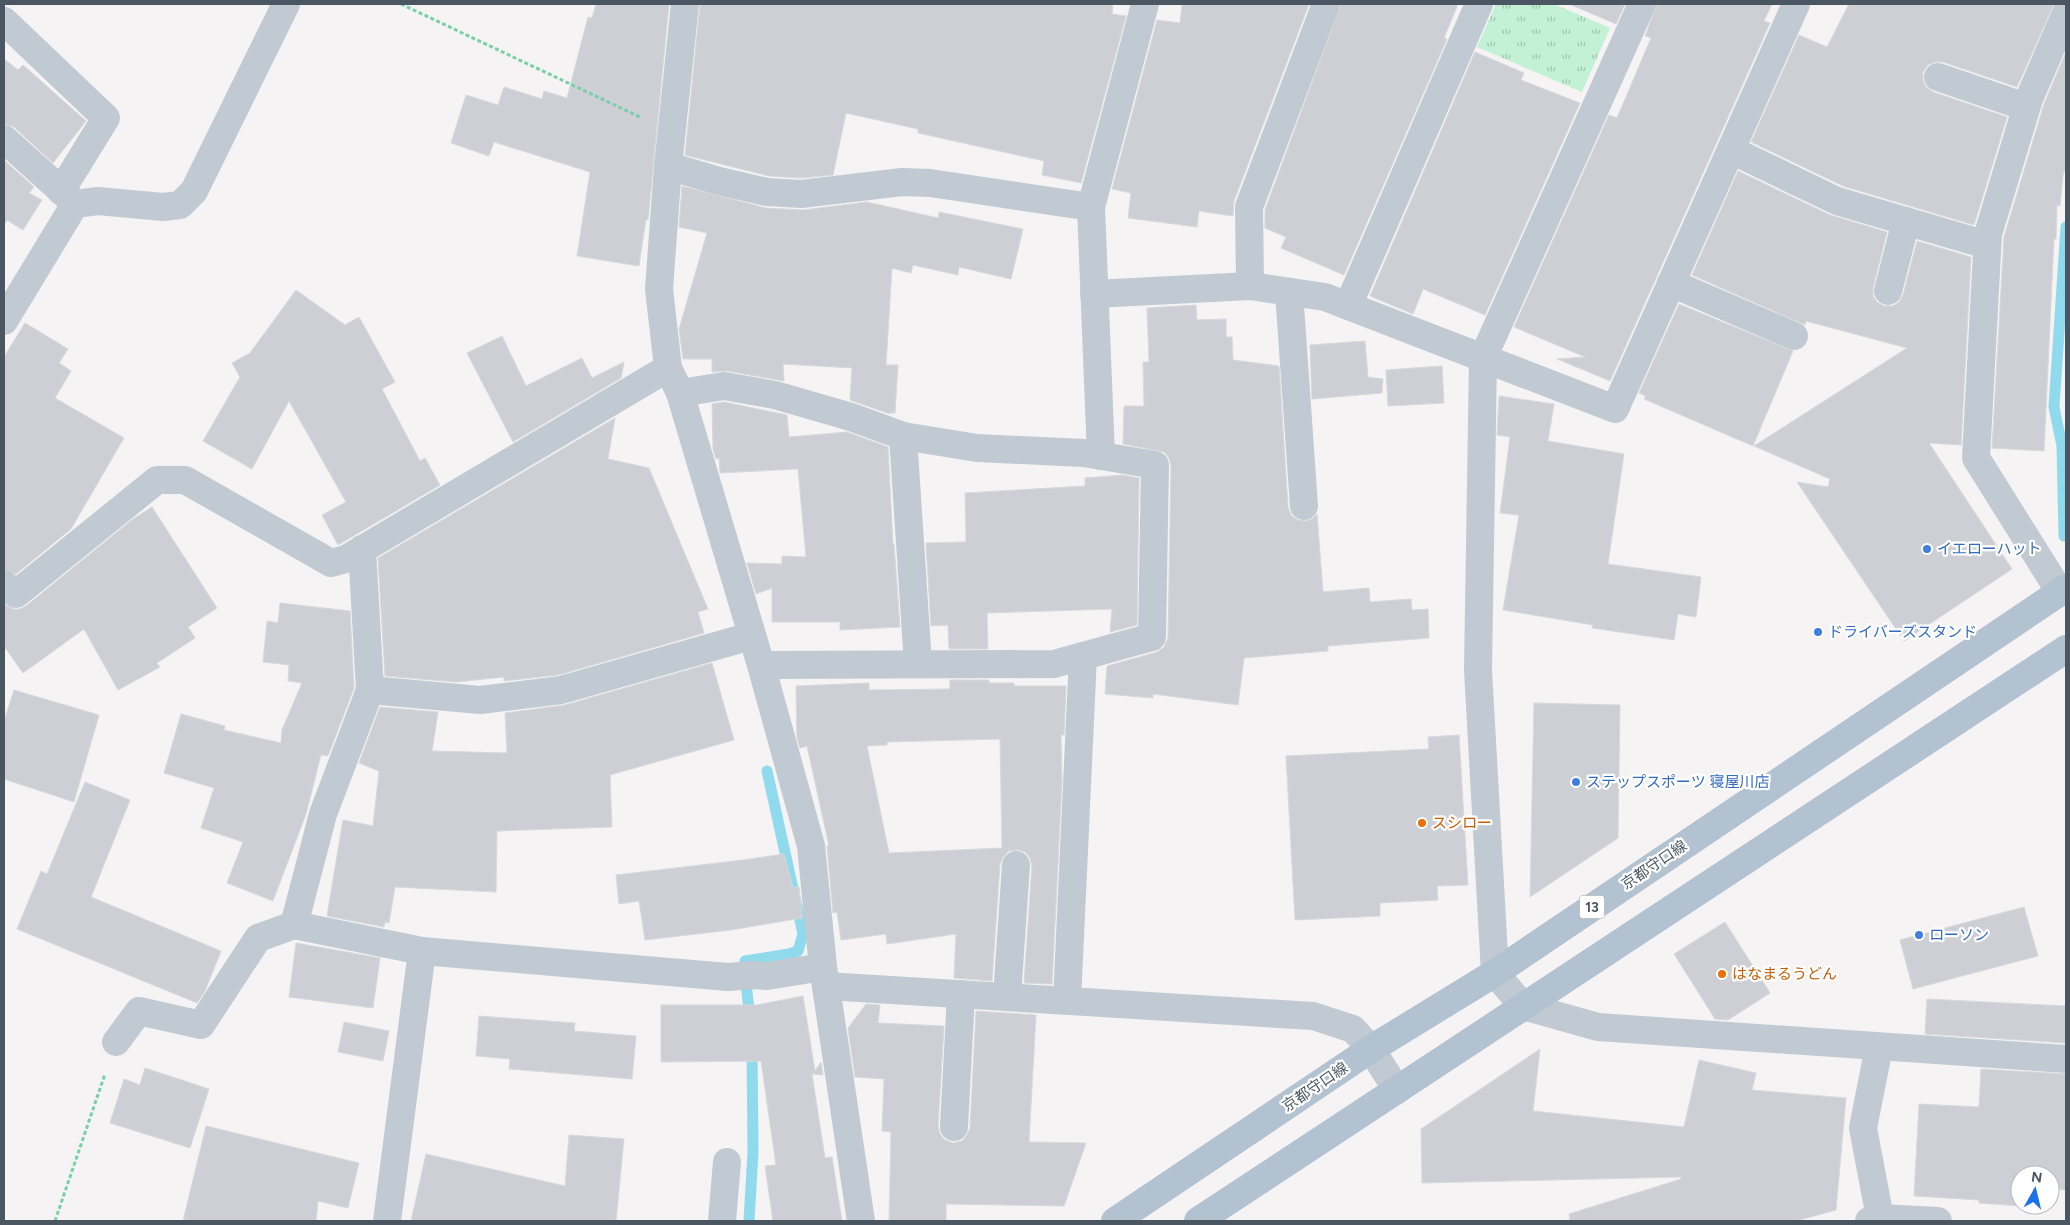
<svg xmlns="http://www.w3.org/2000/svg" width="2070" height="1225" font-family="Figtree,'Noto Sans JP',sans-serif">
	<defs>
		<pattern id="grass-tufts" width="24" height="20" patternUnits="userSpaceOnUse" patternTransform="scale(1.25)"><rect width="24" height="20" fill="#c3f1d5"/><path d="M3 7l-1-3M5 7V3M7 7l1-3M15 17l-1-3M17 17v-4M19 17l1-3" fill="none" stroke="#a0c6b0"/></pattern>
	</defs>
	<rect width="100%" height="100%" fill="#f5f3f3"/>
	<!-- grass -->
	<path fill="url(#grass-tufts)" d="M1496 4H1554L1610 28 1582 92 1477 47Z"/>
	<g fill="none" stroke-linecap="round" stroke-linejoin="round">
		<!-- stream -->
		<g stroke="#90daee" stroke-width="11">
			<path d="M2064 536 2062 446 2054 407 2066 227"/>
			<path d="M746 970 745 961 789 954 798 951 803 934 767 771"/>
			<path d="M746 983 750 1019"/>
			<path d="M749 1221 753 1152 752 1047"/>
		</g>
	</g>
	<!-- building -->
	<g fill="#cdcfd5" stroke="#d7d9de" fill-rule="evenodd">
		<path d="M596 4H669L648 220 646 219 639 266 577 256 590 172 494 142 489 156 451 143 466 95 498 105 504 87 542 99 544 91 567 98 588 17 592 18Z"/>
		<path d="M700 4H1113L1112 14 1126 16 1081 183 1042 175 1044 161 918 133V129L846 113 833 175 801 178 769 176 685 155Z"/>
		<path d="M1182 4H1309L1234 201 1233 216 1199 211 1197 227 1128 218 1131 193 1112 189 1157 20 1180 23Z"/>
		<path d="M1341 4H1458L1444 38 1447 39 1344 275 1281 248 1286 237 1265 228V210Z"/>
		<path d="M1569 4H1625L1616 24Z"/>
		<path d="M1657 4H1772L1764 21 1770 23 1610 381 1557 359 1585 357 1514 327 1609 115 1617 118 1651 38 1645 36Z"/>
		<path d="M1849 4H2054L2017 87 1943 62H1935L1928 65 1923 72V80L1926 87 1933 92 2007 117 1974 225 1843 186 1751 142 1799 35 1827 47Z"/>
		<path d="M1475 52 1524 73 1521 80 1580 103 1485 315 1423 289 1413 314 1370 296Z"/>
		<path d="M2066 52V167L2063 175 2060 206 2057 205 2056 239H2054L2044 451 1992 448 2004 237 2044 104Z"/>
		<path d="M4 59 18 70 23 65 86 121 53 163 14 127 4 124Z"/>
		<path d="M4 160 34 187 29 193 42 200 23 230 7 220 4 225Z"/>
		<path d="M1738 171 1830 215 1887 232 1873 288V296L1877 302 1884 306H1893L1899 302 1903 295 1917 241 1971 257 1961 445 1929 443 2012 569 1904 641 1797 482 1828 487 1830 479 1754 446 1907 348 1806 321 1805 325 1692 275Z"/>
		<path d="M682 186 766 208 803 210 867 202 938 218 939 212 1023 229 1011 279 959 267 958 275 913 265 911 273 892 268 886 365H898L895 413H890V414L850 400 852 368 783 364 784 381 727 371 712 372V359H683L679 329 707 233 679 227Z"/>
		<path d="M296 290 345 325 359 317 395 382 382 389 420 461 425 458 440 485 338 545 322 515 346 502 289 401 252 469 203 441 240 377 232 363 250 353Z"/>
		<path d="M1679 304 1793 351 1753 446 1644 399 1646 396 1639 393Z"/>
		<path d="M1196 305 1197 320 1226 319V337H1232L1233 360 1279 366 1288 507 1291 515 1298 520 1306 521 1312 519 1317 514 1323 592 1369 588 1370 602 1411 599 1412 610 1428 609 1429 638 1328 646V651L1244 658 1238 705 1153 694V698L1105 694 1107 666 1157 652 1164 647 1168 638 1171 465 1169 458 1164 452 1123 444 1124 406H1144L1143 362H1149L1147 308Z"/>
		<path d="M25 323 68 349 59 363 71 371 55 398 124 438 71 529 16 574 4 569V357Z"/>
		<path d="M502 336 526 386 582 358 592 378 624 362 621 378 513 442 467 353Z"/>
		<path d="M1365 341 1368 377 1383 379 1382 393 1312 399 1310 345Z"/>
		<path d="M1442 366 1444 403 1388 406 1386 370Z"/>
		<path d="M1499 396 1554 404 1548 441 1624 454 1608 564 1701 577 1696 617 1678 614 1674 640 1592 628 1593 625 1503 610 1519 515 1500 513 1510 437 1497 435Z"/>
		<path d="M724 402 787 415 789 437 847 432 888 447 893 544H894L900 627 840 630V622H772V588L756 594 747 563 782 564V556L806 557 798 469 720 473 719 458 716 459 713 449 712 404Z"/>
		<path d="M615 418 608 459 649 468 708 609 698 612 704 633 558 675 504 681V677L456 682 385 676 378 558Z"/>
		<path d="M1123 475 1139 478 1137 625 1110 632 1112 609 987 613 988 649H949L948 625 931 626 926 543 966 542 965 493 1085 486V478Z"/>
		<path d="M152 507 217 608 188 627 195 638 157 663 160 667 118 690 84 629 23 673 4 646V604L13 609H20L26 606 133 519Z"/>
		<path d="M280 603 350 611 354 688 328 756 321 755 306 814 273 901 227 883 243 842 201 828 214 788 164 773 181 714 225 726 224 730 281 743 282 730 302 683 288 681 289 665 263 662 267 621 278 623Z"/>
		<path d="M712 663 734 740 610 775 612 827 497 831 496 892 395 887 389 923 385 922 384 927 327 916 343 820 373 826 379 771 359 763 380 707 438 712 432 751 507 753 505 713 565 705Z"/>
		<path d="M950 680H989V683H1014V686H1066L1064 735H1061L1062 781 1052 984 1024 983 1032 866 1030 858 1025 852 1018 850 1009 851 1003 857 1000 864 992 981 954 978 956 934 887 944 886 934 841 940 837 912 833 913 827 846H829L807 746 800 748 797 738 796 686 869 683V690L950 689ZM1000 739 1002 848 889 853 867 746 887 745V742Z"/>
		<path d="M14 690 99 715 74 802 4 779V721Z"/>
		<path d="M1534 703 1620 705 1618 838 1530 897Z"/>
		<path d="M1459 735 1468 885 1437 886 1438 900 1380 903V916L1295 920 1286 756 1429 749 1428 737Z"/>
		<path d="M85 782 130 800 91 897 221 951 205 991 197 1003 17 929 41 871 47 874Z"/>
		<path d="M784 854 793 888 799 887 802 918 731 930 645 940 639 901 619 904 616 875 743 860Z"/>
		<path d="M2024 907 2038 956 1913 989 1900 940Z"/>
		<path d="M1725 922 1770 993 1728 1020 1715 1019 1674 954Z"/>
		<path d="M296 943 380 958 373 1008 289 997Z"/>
		<path d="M803 996 815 1071 821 1062 823 1075 812 1074 825 1158 832 1157 842 1221H773L765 1166 776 1165 761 1061 661 1062V1005H757Z"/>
		<path d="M1927 999 2066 1006V1043L1925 1034Z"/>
		<path d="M866 1004 880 1005 878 1023 944 1026 938 1127 940 1134 945 1140 953 1143 962 1141 967 1135 970 1128 976 1011 1036 1015 1029 1142 1086 1143 1064 1206 946 1204V1221H889L891 1132 882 1131 884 1079 855 1077 848 1028Z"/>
		<path d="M479 1016 575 1023 574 1031 636 1036 632 1079 509 1069 510 1059 476 1056Z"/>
		<path d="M344 1022 389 1031 383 1061 338 1052Z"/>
		<path d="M1540 1049 1533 1111 1684 1127 1699 1060 1756 1073 1752 1090 1846 1098 1836 1210 1796 1221H1570L1569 1214 1681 1179V1177L1422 1183 1421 1129Z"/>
		<path d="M145 1068 209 1089 190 1148 110 1123 124 1079 140 1085Z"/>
		<path d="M1981 1069 2066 1074V1190L2050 1189V1175H2020V1205H2047V1208L1979 1203V1200L1914 1196 1919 1104 1979 1107Z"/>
		<path d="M206 1126 359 1163 348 1208 318 1201 316 1221H183Z"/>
		<path d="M569 1135 624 1139 616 1221H411L426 1154 565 1186Z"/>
	</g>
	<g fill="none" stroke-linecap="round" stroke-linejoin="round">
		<!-- path -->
		<g stroke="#7ad0a6" stroke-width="3" stroke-dasharray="4 2.5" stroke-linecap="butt">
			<path d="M401 4 640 117"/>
			<path d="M55 1221 105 1074"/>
		</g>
		<!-- minor -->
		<g stroke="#c1cad2" stroke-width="28">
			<path d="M685 4 668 166 659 289 668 368 680 393 761 665 811 846 823 967 861 1221"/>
			<path d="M1642 4 1483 358 1478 670 1495 973 1523 1006 1598 1027 2066 1059"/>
			<path d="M4 21 106 118 61 191"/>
			<path d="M1938 77 2026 107"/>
			<path d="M4 139 75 203"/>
			<path d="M1731 150 1837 201 1987 245"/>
			<path d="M668 166 719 181 767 192 801 194 902 182 930 183 1091 207"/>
			<path d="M1671 283 1794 336"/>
			<path d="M1250 286 1249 207 1326 4"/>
			<path d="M1888 291 1906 221"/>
			<path d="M1289 292 1304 506"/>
			<path d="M1094 294 1250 286 1325 297 1615 409 1796 4"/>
			<path d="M1348 306 1479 4"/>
			<path d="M4 321 75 204 98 201 163 207 180 205 194 191 286 4"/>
			<path d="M680 393 724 386 775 395 851 417 903 436 977 448 1084 453 1155 465 1152 637 1054 664 761 665"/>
			<path d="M903 436 918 664"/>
			<path d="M1101 456 1091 207 1145 4"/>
			<path d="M362 549 370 690"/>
			<path d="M4 584 16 594 157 480H185L331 563 346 559 668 368"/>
			<path d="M2060 592 1976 458 1988 234 2029 99 2066 13"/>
			<path d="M294 925 422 951"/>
			<path d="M826 986 1313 1016 1353 1029 1371 1049 1397 1090"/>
			<path d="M1007 997 1016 865"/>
			<path d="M1067 1001 1083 656"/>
			<path d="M116 1042 139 1011 201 1025 258 938 294 925 323 814 370 690 480 700 561 690 751 636"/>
			<path d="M1879 1047 1863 1128 1880 1218 1882 1221"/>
			<path d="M954 1127 961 994"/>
			<path d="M387 1221 422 951 728 977 753 975 767 976 823 967"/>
			<path d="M722 1221 727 1162"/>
			<path d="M1869 1221 1880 1218 1938 1221"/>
		</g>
		<!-- major -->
		<g stroke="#b3c2d1" stroke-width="28">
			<path d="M1115 1221 1371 1049 1495 973 2066 588"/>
			<path d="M1198 1221 2066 649"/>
		</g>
	</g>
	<!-- markers -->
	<g fill="#3f7fe0" stroke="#fff" stroke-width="2">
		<circle cx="1927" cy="549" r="5"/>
		<circle cx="1818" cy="632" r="5"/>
		<circle cx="1576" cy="782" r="5"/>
		<circle cx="1919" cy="935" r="5"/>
	</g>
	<g fill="#e8710a" stroke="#fff" stroke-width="2">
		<circle cx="1422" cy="823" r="5"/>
		<circle cx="1722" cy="974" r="5"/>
	</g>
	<g text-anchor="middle" stroke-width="4.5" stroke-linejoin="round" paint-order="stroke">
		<!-- shield labels -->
		<rect fill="#fff" stroke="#808990" stroke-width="1" x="1579.5" y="895.5" width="25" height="23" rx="4"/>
		<g font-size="14" font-weight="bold" fill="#4a5661">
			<text x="1592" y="912">13</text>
		</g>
		<!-- shop labels -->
		<g font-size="15" fill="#366cbe" stroke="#fff" text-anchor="start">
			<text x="1937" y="554">イエローハット</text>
			<text x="1828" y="637">ドライバーズスタンド</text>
			<text x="1586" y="787">ステップスポーツ 寝屋川店</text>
			<text x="1929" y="940">ローソン</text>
		</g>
		<!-- food labels -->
		<g font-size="15" fill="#c56008" stroke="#fff" text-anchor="start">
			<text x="1432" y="828">スシロー</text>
			<text x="1732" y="979">はなまるうどん</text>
		</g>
		<!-- street labels -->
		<g font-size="15" fill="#4a5661" stroke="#fff">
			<text transform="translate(1654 865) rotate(-34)" y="5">京都守口線</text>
			<text transform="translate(1315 1087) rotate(-34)" y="5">京都守口線</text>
		</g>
	</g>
	<!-- border -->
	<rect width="2070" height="1225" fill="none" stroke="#4a5661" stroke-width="10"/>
	<!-- north arrow -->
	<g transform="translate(2035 1190) rotate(8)"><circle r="24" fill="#ffffff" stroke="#b7bbc0"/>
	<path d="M0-4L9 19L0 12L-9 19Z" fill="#1a73e8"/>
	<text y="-8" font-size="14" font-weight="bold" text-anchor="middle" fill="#4a5661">N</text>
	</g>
</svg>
